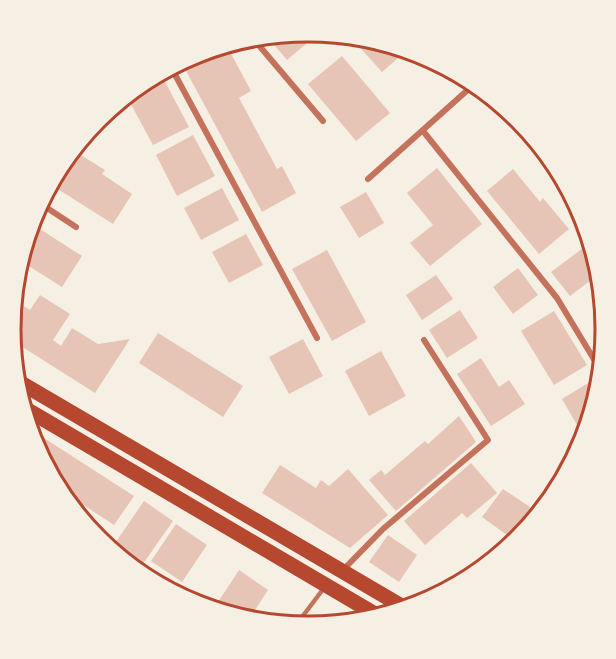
<svg xmlns="http://www.w3.org/2000/svg" width="616" height="659" font-family="Mulish,sans-serif">
	<rect width="100%" height="100%" fill="#f6efe4"/>
	<!-- building -->
	<g fill="#e6c5b7">
		<path d="M308 32 318 34 287 60 270 40Z"/>
		<path d="M354 41 406 51 382 72Z"/>
		<path d="M228 48 251 91 239 98 277 169 282 166 296 193 262 212 185 69 221 49Z"/>
		<path d="M342 56 390 113 356 141 308 84Z"/>
		<path d="M162 76 189 127 153 145 128 99Z"/>
		<path d="M193 135 215 176 177 196 156 155Z"/>
		<path d="M76 152 105 170 102 174 132 194 113 224 53 186Z"/>
		<path d="M437 168 482 224 430 266 410 243 433 225 407 193Z"/>
		<path d="M513 169 540 202 543 198 569 229 539 254 487 191Z"/>
		<path d="M222 188 239 220 201 240 184 208Z"/>
		<path d="M366 192 384 223 359 238 340 207Z"/>
		<path d="M32 224 82 256 62 287 24 263Z"/>
		<path d="M246 234 263 265 229 283 212 252Z"/>
		<path d="M583 248 592 261 595 277 570 296 551 272Z"/>
		<path d="M327 250 366 322 332 341 292 269Z"/>
		<path d="M518 268 538 295 513 314 493 287Z"/>
		<path d="M436 275 453 299 422 320 406 295Z"/>
		<path d="M40 295 70 314 53 340 61 346 72 328 98 344 130 339 95 393 13 341 11 329 16 301 30 310Z"/>
		<path d="M460 310 478 338 447 358 429 330Z"/>
		<path d="M554 311 587 365 554 385 521 331Z"/>
		<path d="M158 333 243 386 223 417 139 363Z"/>
		<path d="M303 339 323 376 289 394 269 357Z"/>
		<path d="M381 351 406 396 369 416 345 371Z"/>
		<path d="M481 358 499 387 509 380 525 404 491 426 457 374Z"/>
		<path d="M593 380 595 383 588 418 577 425 562 399Z"/>
		<path d="M459 416 476 442 396 511 369 480 381 470 385 475 425 441 428 444Z"/>
		<path d="M30 429 134 496 114 525 67 494 33 443Z"/>
		<path d="M471 463 497 493 467 518 462 513 425 545 404 521Z"/>
		<path d="M280 465 316 488 321 480 329 486 348 469 388 515 350 548 262 493Z"/>
		<path d="M503 489 533 509 511 538 482 517Z"/>
		<path d="M144 501 173 521 140 568 111 549Z"/>
		<path d="M176 524 207 545 182 582 151 561Z"/>
		<path d="M388 535 417 555 399 582 369 562Z"/>
		<path d="M239 570 268 590 251 616 233 612 218 602Z"/>
	</g>
	<g fill="none" stroke-linecap="round" stroke-linejoin="round">
		<!-- service -->
		<path stroke="#c5725c" stroke-width="4.5" d="M296 625 324 588"/>
		<!-- minor -->
		<g stroke="#c5725c" stroke-width="6">
			<path d="M256 42 323 121"/>
			<path d="M172 69 317 338"/>
			<path d="M423 131 557 298 598 366"/>
			<path d="M368 179 471 87"/>
			<path d="M41 204 76 227"/>
			<path d="M342 571 383 529 488 440 424 340"/>
		</g>
		<!-- primary -->
		<g stroke="#b5482f" stroke-width="15">
			<path d="M21 383 405 608"/>
			<path d="M26 409 375 614"/>
		</g>
	</g>
	<!-- crop -->
	<path d="M0 0H616V659H0ZM21 329a287 287 0 1 1 574 0a287 287 0 1 1-574 0Z" fill="#f6efe4" fill-rule="evenodd"/>
	<path fill="none" stroke="#b5482f" stroke-width="3" d="M21 329a287 287 0 1 1 574 0a287 287 0 1 1-574 0Z"/>
</svg>
